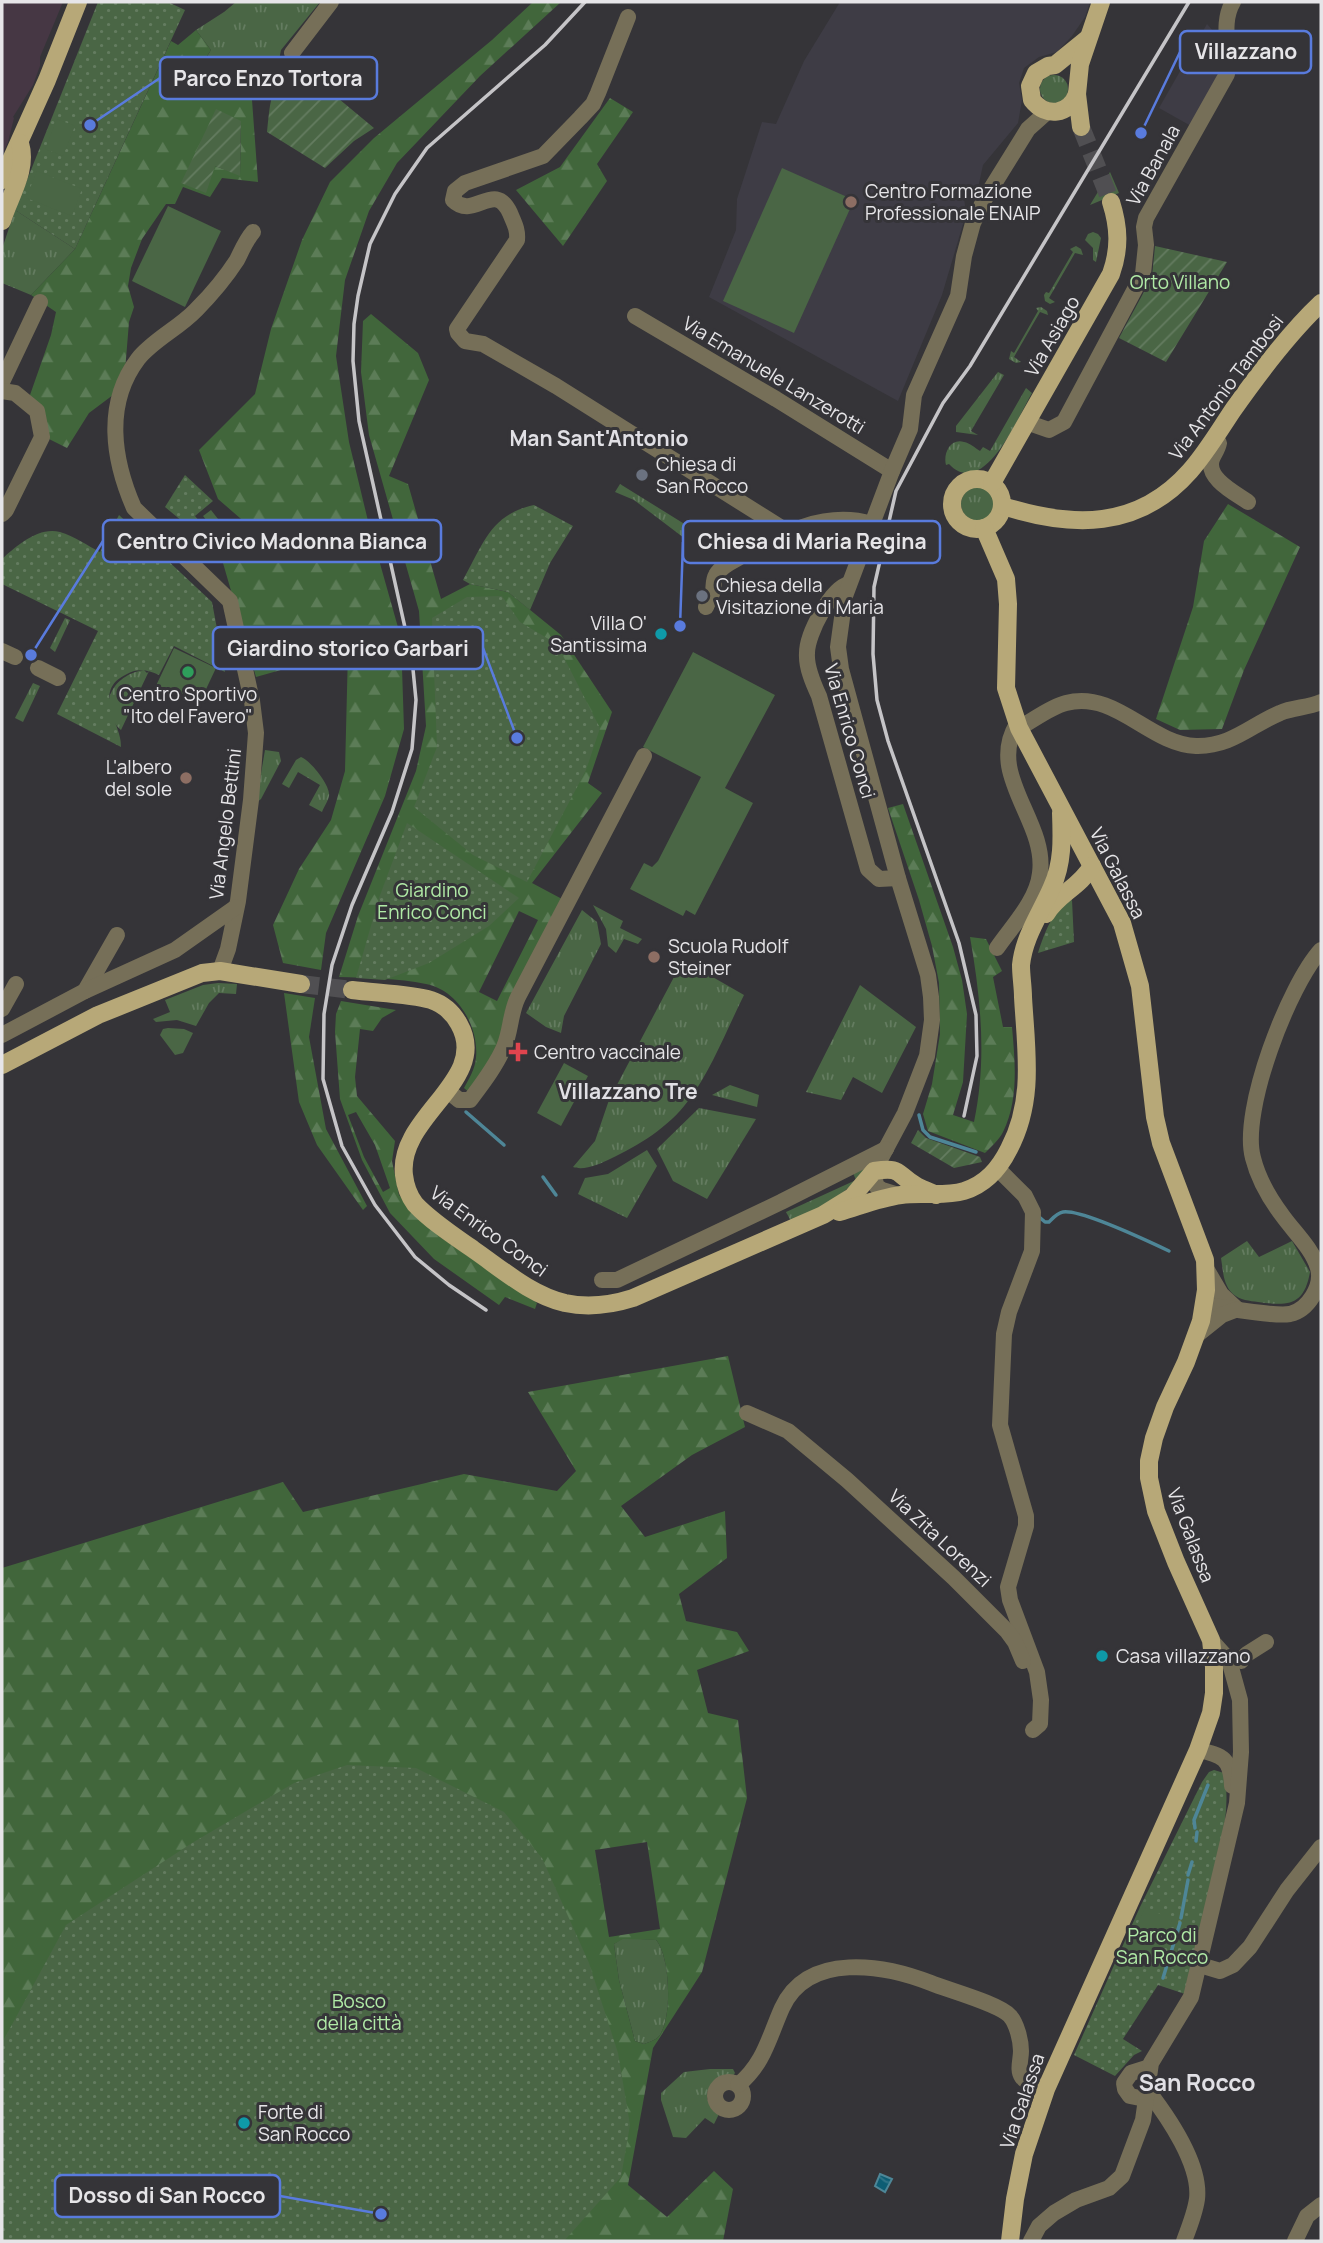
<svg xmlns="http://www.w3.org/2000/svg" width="1323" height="2243" font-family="Manrope,sans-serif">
	<defs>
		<pattern id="grass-tufts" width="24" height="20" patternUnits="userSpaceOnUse" patternTransform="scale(1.75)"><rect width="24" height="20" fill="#4a6645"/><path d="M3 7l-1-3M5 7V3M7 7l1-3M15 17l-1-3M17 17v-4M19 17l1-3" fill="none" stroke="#647c60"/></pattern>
		<pattern id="forest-firs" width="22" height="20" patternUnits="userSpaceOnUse" patternTransform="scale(1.75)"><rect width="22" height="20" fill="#41663b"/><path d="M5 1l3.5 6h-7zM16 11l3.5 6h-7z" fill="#5c7c57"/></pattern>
		<pattern id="park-dots" width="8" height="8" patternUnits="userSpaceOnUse" patternTransform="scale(1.75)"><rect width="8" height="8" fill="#4a6645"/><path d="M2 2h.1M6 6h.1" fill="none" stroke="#647c60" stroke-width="1.8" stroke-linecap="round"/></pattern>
		<pattern id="garden-furrows" width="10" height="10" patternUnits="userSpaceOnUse" patternTransform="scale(1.75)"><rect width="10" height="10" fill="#4a6645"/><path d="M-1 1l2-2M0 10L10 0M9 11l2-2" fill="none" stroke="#647c60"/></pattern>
		<pattern id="water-waves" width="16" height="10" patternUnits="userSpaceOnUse" patternTransform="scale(1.75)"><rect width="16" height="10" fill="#0d5d74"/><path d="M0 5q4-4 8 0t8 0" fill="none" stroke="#307488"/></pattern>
	</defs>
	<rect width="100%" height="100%" fill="#353438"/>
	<!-- commercial -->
	<path fill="#463744" d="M2 2H63L40 57V66L33 85 13 117 14 118 8 142 2 155Z"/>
	<!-- built -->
	<g fill="#3e3c45">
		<path d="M840 2H1090L1085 17 1072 36 1057 52 1039 57 1024 68 1019 83 1022 100 1018 123 983 165 978 188 964 197 966 214 942 295 898 401 709 297 736 230 737 199 762 122 776 124 804 61Z"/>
		<path d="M1207 24 1218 37 1222 62 1214 88 1191 126 1159 108Z"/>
	</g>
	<!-- grass -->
	<g fill="url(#grass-tufts)">
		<path d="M236 2H320L281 50 278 65 259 74 203 63 211 50 196 30 224 12Z"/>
		<circle cx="1054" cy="89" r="14"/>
		<path d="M1110 172 1119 193 1090 205Z"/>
		<path d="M15 210 75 249 31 295 2 283V249Z"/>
		<path d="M1093 232 1098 234 1101 238 1096 262 1093 260V248L1085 240 1088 234Z"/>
		<path d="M1076 246 1081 249 1083 255 1075 253 1049 298 1055 302 1050 304 1045 301 1044 295 1046 292 1049 293 1073 252 1070 249Z"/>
		<path d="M1041 307 1047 311 1048 315 1040 312 1014 357 1021 362 1016 363 1009 359 1011 351 1014 353 1038 311 1036 308Z"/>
		<path d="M998 372 1004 375 971 431 978 435 956 432V426Z"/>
		<path d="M1026 388 1032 393C1019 415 984 501 949 464L946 465C943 454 950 438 964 442 970 443 975 448 980 451L983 447 990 451Z"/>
		<path d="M620 484 699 533 692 544 634 500 615 492Z"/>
		<circle cx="978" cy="504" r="17"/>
		<path d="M65 618 70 620 55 652 50 648Z"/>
		<path d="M144 670 147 673 149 671 121 730C96 706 112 675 144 670Z"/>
		<path d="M33 683 40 686 23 722 15 718Z"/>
		<path d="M265 750 279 752 281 761 261 799 256 803Z"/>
		<path d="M301 757C310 760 331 786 329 796 328 801 324 807 322 812L309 805 320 785 298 772 289 788 282 784 296 760Z"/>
		<path d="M593 905 623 921 620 928 642 939 638 944 624 939 616 953 608 946 606 929Z"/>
		<path d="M582 910 597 922 601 944 564 1016 561 1033 546 1027 526 1013Z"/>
		<path d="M683 960 744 995C727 1029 711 1071 688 1101 669 1127 638 1146 610 1159 600 1164 584 1171 573 1167L595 1141 609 1100Z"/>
		<path d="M218 983 237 984 236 994 219 993 209 1003 196 1026 177 1020 156 1022 153 1019 170 1012 165 1000 203 985Z"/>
		<path d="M860 985 916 1027 882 1093 853 1077 841 1100 806 1092Z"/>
		<path d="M168 1028 184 1029 193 1033 183 1053 175 1055 160 1035 163 1029Z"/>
		<path d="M730 1085 759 1095 757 1107 712 1095Z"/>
		<path d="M699 1108 756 1119 707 1199 673 1181 657 1149Z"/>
		<path d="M647 1150 657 1166 627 1218 578 1194 585 1178 608 1174Z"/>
		<path d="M862 1168 865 1169C846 1196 820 1207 792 1223L786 1212 856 1180 853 1173Z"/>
		<path d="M1247 1241 1259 1257 1292 1241 1310 1272C1304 1306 1288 1306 1258 1302 1250 1301 1240 1300 1233 1294 1223 1285 1223 1270 1221 1258Z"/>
		<path d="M623 1938 656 1940C670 1955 673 2019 659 2036 656 2040 649 2042 644 2044L635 2041 619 1980 614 1944Z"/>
		<path d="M710 2069H733L735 2073 732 2077 716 2079 708 2090 707 2099 719 2114 714 2124 705 2118 686 2138 673 2137 661 2100V2093L684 2072Z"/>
	</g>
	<!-- forest -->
	<g fill="url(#forest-firs)" fill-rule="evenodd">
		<path d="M533 2H561L480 76 397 163 369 211 345 280 336 356 349 442 368 521 401 638 404 729 385 796 326 933 321 970 283 963 273 925 299 869 331 820 345 771 348 651 256 677 223 563 248 525 218 499 199 450 255 394 271 329 302 240 330 182 374 138 492 40Z"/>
		<path d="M196 30 211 50 201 65C215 78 226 81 245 83L252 100 258 182 222 178 210 197 183 187 175 204H166L142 239 131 268 128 286 134 307 129 322 125 371 121 389 89 413 67 448 45 437 30 395 51 335 56 312 31 295 75 249 171 41 178 45ZM241 121 240 175 215 166Z"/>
		<path d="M610 98 633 112 597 164 607 181 563 246 516 190 560 167Z"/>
		<path d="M371 314 418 353 429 380 389 476 408 484 441 599 470 584 508 592 561 635 612 712 588 783 602 793 532 883 562 899 503 1040 471 1094 464 1088C469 1079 475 1069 476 1058 479 1027 458 990 426 984 398 978 367 978 339 977L358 916 416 771 426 726 419 611 369 435 361 372 363 321ZM519 911 538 920 497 1001 479 992Z"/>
		<path d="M1228 504 1300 547 1244 670 1222 729 1180 730 1156 719 1193 607 1204 541Z"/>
		<path d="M903 804 953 947 962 980 967 1014 963 1082 953 1115 974 1122C987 1061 981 999 970 937L986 939 1002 971 993 977 1003 1027H1012C1015 1062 1019 1099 1003 1132 999 1140 991 1147 985 1153L928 1131 923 1114 932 1084 940 1034 939 983 932 946 919 900 888 808Z"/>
		<path d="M284 993 315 998 309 1037 326 1129 367 1206 363 1210 317 1145 299 1102Z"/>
		<path d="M341 1001 396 1010 382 1018 373 1031 360 1029 355 1077 357 1096 395 1141 392 1161 399 1195 440 1237 537 1303 535 1309 505 1297 499 1305 434 1259 390 1213 362 1160 340 1099 335 1032 336 1014ZM356 1112 375 1145 390 1188 383 1192 364 1157 348 1115Z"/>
		<path d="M728 1356 745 1427 692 1455 621 1506 645 1537 725 1511 727 1558 679 1594 686 1621 737 1632 749 1651 697 1670 708 1713 738 1720 747 1798 702 1972 653 2048 628 2185 667 2217 714 2171 733 2189 723 2241H2V1568L283 1482 303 1512 464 1474 557 1491 576 1471 528 1392ZM647 1842 660 1929 609 1937 595 1850ZM623 1939 656 1940C670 1955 673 2019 659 2036 656 2040 649 2042 644 2044L635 2041 619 1980 614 1944Z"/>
	</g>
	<!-- park -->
	<g fill="url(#park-dots)">
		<path d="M98 2H168L185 10 75 249 15 210Z"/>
		<path d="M185 475 213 501 195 516 215 540 212 546 165 507Z"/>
		<path d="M534 505 573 526 550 563 530 610 508 592 470 584 463 580C484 543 490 515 534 505Z"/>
		<path d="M119 515 212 602 225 672 174 646 159 675C148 670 138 668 127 674 90 691 123 725 121 747L57 714 98 631 2 584V559C16 546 39 526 60 532 74 536 88 546 100 552Z"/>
		<path d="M502 596 520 622 557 644 600 728 586 770 527 882 473 855 414 807 437 747 432 618 467 597Z"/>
		<path d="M407 823 519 898 489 926 429 963 385 980 356 978 379 898Z"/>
		<path d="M1072 900 1074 942 1038 953C1045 932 1052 910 1072 900Z"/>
		<path d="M347 1765 416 1768 504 1812 542 1858 589 1963 618 2053 630 2125 621 2177 564 2241H2V2043L66 1925 192 1843 294 1783Z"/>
		<path d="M1214 1770 1224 1773C1232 1811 1219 1850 1211 1887 1202 1923 1194 1958 1185 1994L1158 1985 1123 2039 1142 2051 1134 2055 1115 2076 1074 2055 1140 1907 1202 1782 1209 1772Z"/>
	</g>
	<!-- garden -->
	<g fill="url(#garden-furrows)">
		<path d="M298 65 374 128 354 141 325 168 267 132C271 97 269 88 298 65Z"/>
		<path d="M216 109 241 121 240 176 215 166 206 193 181 183Z"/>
		<path d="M1155 246 1227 262 1166 362 1119 338 1152 277Z"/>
		<path d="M918 1130 926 1138 980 1157 982 1162 954 1168 911 1143Z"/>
	</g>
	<!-- pitch -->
	<g fill="#4a6645">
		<path d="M57 119 75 126 63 156 45 149Z"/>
		<path d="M782 168 854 200 794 333 723 301Z"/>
		<path d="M37 171 82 189 72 216 26 198Z"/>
		<path d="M168 206 221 231 185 307 132 281Z"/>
		<path d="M211 510 236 542 228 548 203 516Z"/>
		<path d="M174 648 216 668 200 702 179 692 160 696 152 694Z"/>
		<path d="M693 652 775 695 725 788 753 803 695 915 686 910 683 916 630 889 644 863 652 867 658 861 701 777 643 747Z"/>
		<path d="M564 1063 588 1076 561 1126 537 1113Z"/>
		<path d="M1146 1907 1172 1920 1150 1965 1123 1952Z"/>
	</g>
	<!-- water -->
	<path fill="url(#water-waves)" stroke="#4e8697" stroke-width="2" d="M880 2174 892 2179 885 2192 875 2186Z"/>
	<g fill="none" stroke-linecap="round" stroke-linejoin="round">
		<!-- stream -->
		<g stroke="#4e8697" stroke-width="3.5">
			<path d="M466 1112 504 1145"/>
			<path d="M919 1115 923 1130 930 1137 976 1152"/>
			<path d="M543 1177 556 1195"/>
			<path d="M1038 1216 1045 1222H1049C1053 1218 1057 1213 1063 1212 1080 1209 1150 1242 1169 1251"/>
			<path d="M1195 1828 1194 1820 1208 1785"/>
			<path d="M1196 1841 1197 1832"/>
			<path d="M1188 1875 1192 1862"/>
			<path d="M1181 1918 1188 1880"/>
			<path d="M1163 1978 1180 1923"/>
		</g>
		<!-- major-tunnel -->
		<g stroke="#504f52" stroke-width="18" stroke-dasharray="18 9" stroke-linecap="butt">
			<path d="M1081 127 1111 202"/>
			<path d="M301 984 352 990"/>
		</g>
		<!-- minor -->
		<g stroke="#766f58" stroke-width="16">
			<path d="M628 17 598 93 593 104 580 118 543 156 465 183 455 191 453 200C474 221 494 179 510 213 514 223 518 229 517 240L457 329 458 333 465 341 483 344 556 386 788 532"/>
			<path d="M292 53 331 2"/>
			<path d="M635 316 776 399 892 471"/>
			<path d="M2 382 40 302"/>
			<path d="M2 391 15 393 37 411 42 437 6 510 2 514"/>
			<path d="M1026 422 1049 430 1064 422 1143 274 1146 245 1144 227 1146 218 1227 74C1231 50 1220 24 1233 2"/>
			<path d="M1214 439 1219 443C1218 449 1214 454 1212 459 1205 478 1235 493 1248 502"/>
			<path d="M849 584C831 588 807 634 807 653 806 667 813 683 819 696L868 869 879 879 898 878"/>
			<path d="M706 607C708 602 711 597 713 591 714 586 713 580 716 575 721 566 733 561 742 556 780 534 826 510 871 524"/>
			<path d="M2 651 15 657"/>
			<path d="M38 668 58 678"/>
			<path d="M1019 728C1034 720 1050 707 1066 703 1116 690 1149 744 1196 746 1231 747 1251 725 1280 713 1293 707 1308 708 1321 702"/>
			<path d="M997 948C1012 926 1037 901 1040 873 1047 821 986 775 1017 724"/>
			<path d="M220 971 228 949 238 901 251 800 256 733 252 701 230 601 134 508C113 460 104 404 138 359 153 340 179 328 196 310 210 296 226 277 237 260 242 250 246 240 253 232"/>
			<path d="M85 991 117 935"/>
			<path d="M2 1009 16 984"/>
			<path d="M2 1035 85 991 175 950 236 907"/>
			<path d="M447 1090 459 1100H470C482 1084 496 1066 504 1047 511 1031 510 1013 518 997L644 756"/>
			<path d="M998 1169 1025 1196 1033 1212 1032 1251 1009 1312 1004 1334 1000 1425 1026 1516V1526L1008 1587 1010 1600 1037 1672 1041 1700 1040 1724 1033 1730"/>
			<path d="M898 1195 882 1190 876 1186 874 1171 905 1113 927 1056 932 1020 931 997 928 975 898 878 841 669 838 647 845 596 892 471 910 429 914 395 958 296 964 256 973 223 984 200 1028 129 1047 112"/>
			<path d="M1207 1270 1221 1294 1237 1309"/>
			<path d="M602 1280H617L781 1202 886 1149"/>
			<path d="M1205 1305C1225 1307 1272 1317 1290 1314 1308 1310 1323 1286 1318 1268 1312 1248 1294 1232 1282 1215 1270 1199 1258 1178 1253 1158 1240 1111 1289 985 1321 950"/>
			<path d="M1197 1335 1222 1315 1235 1310"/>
			<path d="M747 1413 788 1431 847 1480 954 1578 1007 1631 1015 1642 1023 1661"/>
			<path d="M1241 1661 1247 1654 1266 1642"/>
			<path d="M1198 1750C1223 1755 1231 1759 1232 1786"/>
			<path d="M1200 1965 1220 1971 1233 1965 1250 1947 1287 1890 1321 1847"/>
			<circle cx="729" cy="2096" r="14"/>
			<path d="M738 2085C764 2064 769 2037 782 2008 808 1951 885 1965 931 1983 948 1990 1000 2004 1010 2016 1017 2024 1021 2041 1021 2051 1021 2060 1017 2070 1022 2077 1027 2084 1038 2086 1046 2089"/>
			<path d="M1148 2091C1168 2117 1201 2165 1197 2199 1195 2213 1189 2228 1184 2241"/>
			<path d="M1147 2095 1140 2098 1130 2096 1125 2089 1124 2083 1131 2073 1150 2067"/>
			<path d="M1031 2241 1039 2226 1054 2213 1076 2200 1109 2188 1122 2176 1143 2120 1151 2063 1191 1997 1237 1803 1241 1752 1240 1700 1229 1660 1211 1640"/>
			<path d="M1295 2241 1307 2216 1321 2205"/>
		</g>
		<!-- major -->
		<g stroke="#b7a878" stroke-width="18">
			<path d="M1077 94C1069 115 1046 118 1032 100L1030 86 1036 73 1048 66 1055 65 1087 39"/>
			<path d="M1081 127 1077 94 1080 64 1101 2"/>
			<path d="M2 180 47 80 78 2"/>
			<path d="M2 221C10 195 28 170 20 143"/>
			<circle cx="977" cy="504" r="25"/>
			<path d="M992 483 1111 274C1120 249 1119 227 1111 202"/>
			<path d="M1003 506C1072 528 1138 530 1190 471 1206 453 1219 431 1233 410 1259 373 1288 334 1321 303"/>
			<path d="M984 528 1006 579 1008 604 1006 688 1019 728 1122 923 1140 986 1155 1117 1161 1143 1205 1260 1206 1290 1201 1321 1186 1362 1165 1407 1154 1438 1149 1461V1478L1156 1511 1176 1562 1211 1640 1214 1667V1693L1211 1713 1198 1750 1046 2089 1024 2154 1015 2199 1010 2241"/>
			<path d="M1046 914C1058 894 1080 887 1092 866"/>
			<path d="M352 990C375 993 411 994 431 1000 443 1004 453 1013 459 1024 491 1080 397 1116 404 1175 405 1184 409 1196 415 1204 432 1222 454 1236 474 1250 503 1270 531 1295 565 1303 589 1308 611 1305 633 1298L823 1215 852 1197 874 1171C902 1167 895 1173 915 1185 921 1189 929 1191 936 1195"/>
			<path d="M2 1065 98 1015 202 973 220 971 301 984"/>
			<path d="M839 1212C860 1206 879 1198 901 1195 922 1192 944 1197 964 1191 986 1184 999 1169 1009 1149 1035 1100 1026 1050 1023 997 1023 987 1021 976 1021 965 1024 936 1041 913 1052 887 1063 863 1062 839 1061 813"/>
		</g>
		<!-- rail -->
		<g stroke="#c5c4c7" stroke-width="3.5">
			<path d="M964 1116 977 1056 976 1015 959 943 888 741 877 700 873 654 874 587 896 491 943 403 970 366 1189 2"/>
			<path d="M486 1310 449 1285 415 1257 375 1205 342 1146 323 1079 324 1014 332 965 352 905 392 812 412 749 416 700 412 659 359 421 353 361 354 324 358 296 370 244 395 194 427 148 545 45 585 2"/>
		</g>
	</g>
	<!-- markers -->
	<g fill="#8d6e63" stroke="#353438" stroke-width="2.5">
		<circle cx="851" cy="202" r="7"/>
		<circle cx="186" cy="778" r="7"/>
		<circle cx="654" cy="957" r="7"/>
	</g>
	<g fill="#6b7280" stroke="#353438" stroke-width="2.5">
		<circle cx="642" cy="475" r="7"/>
		<circle cx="702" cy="596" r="7"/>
	</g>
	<g fill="#0f9aa8" stroke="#353438" stroke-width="2.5">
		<circle cx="661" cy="634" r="7"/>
		<circle cx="1102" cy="1656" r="7"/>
		<circle cx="244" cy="2123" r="7"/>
	</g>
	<circle fill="#2e9e5b" stroke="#353438" stroke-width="2.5" cx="188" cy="672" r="7"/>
	<path fill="#e0444e" stroke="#353438" stroke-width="2.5" d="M514.5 1041.5h7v7h7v7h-7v7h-7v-7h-7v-7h7z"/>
	<g text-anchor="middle" stroke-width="6" stroke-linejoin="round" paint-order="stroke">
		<!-- street labels -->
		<g font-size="19" fill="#e6e5e8" stroke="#353438">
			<text transform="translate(1153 165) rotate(-61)" y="7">Via Banala</text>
			<text transform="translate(1052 336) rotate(-60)" y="7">Via Asiago</text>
			<text transform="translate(774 375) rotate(31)" y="7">Via Emanuele Lanzerotti</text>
			<text transform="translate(1226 387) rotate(-53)" y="7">Via Antonio Tambosi</text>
			<text transform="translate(850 731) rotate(74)" y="7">Via Enrico Conci</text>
			<text transform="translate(225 824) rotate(-83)" y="7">Via Angelo Bettini</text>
			<text transform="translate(1118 873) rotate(63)" y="7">Via Galassa</text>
			<text transform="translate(489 1231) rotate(36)" y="7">Via Enrico Conci</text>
			<text transform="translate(1191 1535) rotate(69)" y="7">Via Galassa</text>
			<text transform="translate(940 1538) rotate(43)" y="7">Via Zita Lorenzi</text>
			<text transform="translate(1022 2101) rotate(-71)" y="7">Via Galassa</text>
		</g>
		<!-- poi labels -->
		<g font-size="19" fill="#e6e5e8" stroke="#353438" text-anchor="start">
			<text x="865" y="198">Centro Formazione<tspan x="865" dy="22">Professionale ENAIP</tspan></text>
			<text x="656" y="471">Chiesa di<tspan x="656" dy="22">San Rocco</tspan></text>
			<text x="716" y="592">Chiesa della<tspan x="716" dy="22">Visitazione di Maria</tspan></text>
			<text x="647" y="630" text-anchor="end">Villa O'<tspan x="647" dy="22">Santissima</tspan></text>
			<text x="188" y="701" text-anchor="middle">Centro Sportivo<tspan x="188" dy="22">"Ito del Favero"</tspan></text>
			<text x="172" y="774" text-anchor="end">L'albero<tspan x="172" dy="22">del sole</tspan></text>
			<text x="668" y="953">Scuola Rudolf<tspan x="668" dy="22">Steiner</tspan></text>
			<text x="534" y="1059">Centro vaccinale</text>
			<text x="1116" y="1663">Casa villazzano</text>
			<text x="258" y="2119">Forte di<tspan x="258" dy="22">San Rocco</tspan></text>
		</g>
		<!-- park labels -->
		<g font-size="19" fill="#b0eaa6" stroke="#353438">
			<text x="1180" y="289">Orto Villano</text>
			<text x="432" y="897">Giardino<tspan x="432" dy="22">Enrico Conci</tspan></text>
			<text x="1162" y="1942">Parco di<tspan x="1162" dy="22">San Rocco</tspan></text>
			<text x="359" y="2008">Bosco<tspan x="359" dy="22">della città</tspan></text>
		</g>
		<!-- neighbourhood labels -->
		<g font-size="21" font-weight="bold" fill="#e1e0e5" stroke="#353438">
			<text x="599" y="446">Man Sant'Antonio</text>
			<text x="628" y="1099">Villazzano Tre</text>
		</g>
		<!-- quarter labels -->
		<g font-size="23" font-weight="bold" fill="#e1e0e5" stroke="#353438">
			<text x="1197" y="2091">San Rocco</text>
		</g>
	</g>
	<!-- callouts -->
	<path fill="none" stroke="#597bdd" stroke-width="2.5" d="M1141 133L1180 52M90 125L160 78M31 655L103 541M680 626L683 542M517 738L483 648M381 2214L280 2196"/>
	<g fill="#597bdd" stroke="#353438" stroke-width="2.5">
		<circle cx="1141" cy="133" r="7"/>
		<circle cx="90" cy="125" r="7"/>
		<circle cx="31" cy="655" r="7"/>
		<circle cx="680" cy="626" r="7"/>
		<circle cx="517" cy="738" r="7"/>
		<circle cx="381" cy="2214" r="7"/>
	</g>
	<g fill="#353438" stroke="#597bdd" stroke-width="2.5">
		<rect x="1180" y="31" width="131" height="42" rx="7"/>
		<rect x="160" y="57" width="217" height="42" rx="7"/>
		<rect x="103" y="520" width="338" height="42" rx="7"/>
		<rect x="683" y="521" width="257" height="42" rx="7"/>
		<rect x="213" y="627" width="270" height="42" rx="7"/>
		<rect x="55" y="2175" width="225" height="42" rx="7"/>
	</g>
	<g font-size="21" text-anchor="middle" font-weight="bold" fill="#e6e5e8">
		<text x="1246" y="59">Villazzano</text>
		<text x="268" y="86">Parco Enzo Tortora</text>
		<text x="272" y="549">Centro Civico Madonna Bianca</text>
		<text x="812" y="549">Chiesa di Maria Regina</text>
		<text x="348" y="656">Giardino storico Garbari</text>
		<text x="167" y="2203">Dosso di San Rocco</text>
	</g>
	<!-- border -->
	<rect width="1323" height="2243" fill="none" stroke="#e6e5e8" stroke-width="7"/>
</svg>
